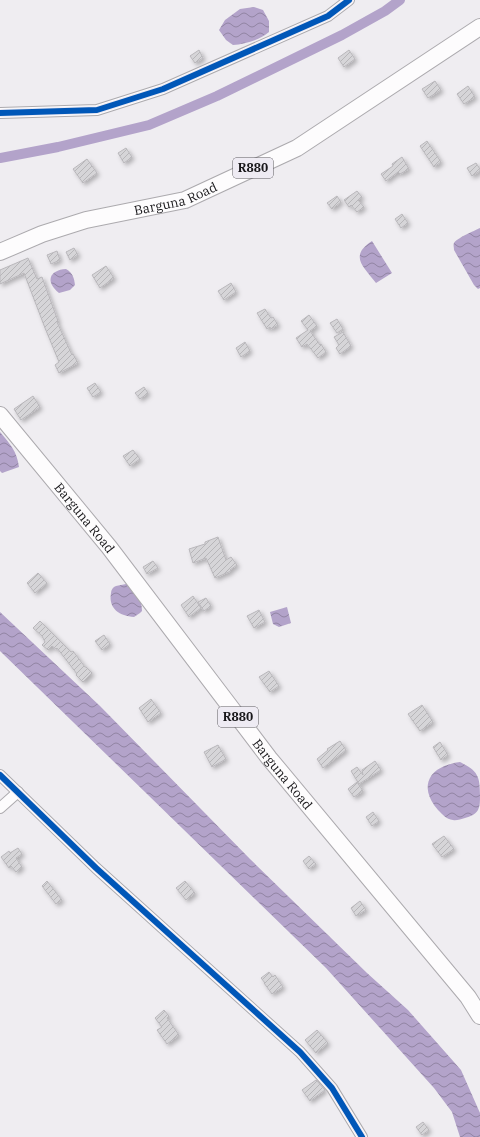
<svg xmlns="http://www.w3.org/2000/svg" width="480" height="1137" font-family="'IBM Plex Serif',serif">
	<defs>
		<pattern id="water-waves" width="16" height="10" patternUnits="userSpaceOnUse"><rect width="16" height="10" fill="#b3a3ca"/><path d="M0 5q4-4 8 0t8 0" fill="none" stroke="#9184a3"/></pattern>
		<pattern id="building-hatch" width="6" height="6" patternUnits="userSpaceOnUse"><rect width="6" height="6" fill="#d6d5d8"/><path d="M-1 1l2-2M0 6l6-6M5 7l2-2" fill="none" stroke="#b7b6b9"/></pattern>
		<filter id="shadow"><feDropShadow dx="2.5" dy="2.5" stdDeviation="2" flood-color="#0004"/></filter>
	</defs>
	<rect width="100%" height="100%" fill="#efedf1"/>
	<!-- water -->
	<g fill="url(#water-waves)">
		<path d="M254 7 263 10 269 21V32C260 40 245 44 233 45L226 40 219 30 225 20 240 9Z"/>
		<path d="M480 228V288L478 289 474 285 454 250C454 247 453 245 454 243 457 238 474 231 480 228Z"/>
		<path d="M372 241 392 273 376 283C363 266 349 256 372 241Z"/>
		<path d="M66 269C73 273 74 278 75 285L70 290 59 293C45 282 49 270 66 269Z"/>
		<path d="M0 432C10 444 17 451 19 467L2 473 0 471Z"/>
		<path d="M126 584C136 592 142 598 142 611L140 613 134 617C120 616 108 609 111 593 111 590 113 587 116 586 119 585 123 585 126 584Z"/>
		<path d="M287 607 291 623 279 627 273 624 270 612Z"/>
		<path d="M0 612 100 706 250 859 367 973 408 1010 461 1070 480 1113V1137H460L452 1112 434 1088 326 968 0 651Z"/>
		<path d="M460 762C478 771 480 776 480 796 480 801 480 806 478 810 475 815 469 817 465 818 461 819 456 821 453 820 446 819 443 815 438 810 417 785 430 766 460 762Z"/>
	</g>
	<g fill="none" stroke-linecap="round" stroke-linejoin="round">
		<!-- canal -->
		<path stroke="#b3a3ca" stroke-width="10" d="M0 158 58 147 149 125 217 96 342 35 385 11 400 0"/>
	</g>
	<!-- building -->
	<g fill="url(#building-hatch)" stroke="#b9b7bb" filter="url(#shadow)">
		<path d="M199 50 203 58 195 63 190 56Z"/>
		<path d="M349 50 355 59 344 67 338 58Z"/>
		<path d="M435 81 441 90 428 98 422 89Z"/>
		<path d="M468 86 475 97 464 104 457 94Z"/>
		<path d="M427 141 441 162 434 167 420 146Z"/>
		<path d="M126 148 132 157 124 163 118 153Z"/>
		<path d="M402 157 409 169 400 174 398 172 386 181 381 174 393 166 392 164Z"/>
		<path d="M87 159 97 173 83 183 73 169Z"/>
		<path d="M476 163 480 169V171L472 176 467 168Z"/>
		<path d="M357 191 362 197 358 200 364 207 357 212 351 205 349 207 344 200Z"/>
		<path d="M337 196 341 202 332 209 327 203Z"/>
		<path d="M402 214 408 223 401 228 395 219Z"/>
		<path d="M74 248 78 255 70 260 66 252Z"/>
		<path d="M57 251 60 260 51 264 47 255Z"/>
		<path d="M28 258 37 279 42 277 58 321 57 322 72 355 73 354 78 363 59 373 55 365 59 362 45 328 24 273 0 284V270Z"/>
		<path d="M106 266 114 278 100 288 92 275Z"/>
		<path d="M231 283 236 292 224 300 218 291Z"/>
		<path d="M265 309 271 318 273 317 278 325 271 329 270 327 267 329 257 313Z"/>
		<path d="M309 315 317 326 310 331 320 345 321 344 326 352 318 358 307 344 302 347 296 338 308 330 301 321Z"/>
		<path d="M337 319 343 329 337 333 330 323Z"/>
		<path d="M343 332 351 346 340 354 336 348 339 345 334 337Z"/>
		<path d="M245 342 250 351 241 357 236 348Z"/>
		<path d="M95 383 101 392 93 397 87 388Z"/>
		<path d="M144 387 148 393 140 399 135 393Z"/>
		<path d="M33 396 40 407 21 420 14 409Z"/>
		<path d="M133 450 140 459 130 466 123 456Z"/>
		<path d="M218 537 226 560 231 557 237 565 230 570 231 571 215 578 206 558 193 563 189 549 205 544V542Z"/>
		<path d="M153 561 158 568 147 574 143 567Z"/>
		<path d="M38 573 47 583 35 593 27 583Z"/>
		<path d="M193 596 201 608 189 617 181 605Z"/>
		<path d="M206 598 211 606 204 611 198 602Z"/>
		<path d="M259 610 265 622 254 628 247 616Z"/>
		<path d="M40 621 71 652 73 651 85 667H86L92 673 83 682 76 675 77 674 57 648 56 649 52 646 48 650 42 645 45 642 42 636 33 628Z"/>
		<path d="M104 635 110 644 102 650 95 641Z"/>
		<path d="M269 671 279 686 270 692 259 677Z"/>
		<path d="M151 699 161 713 148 722 139 708Z"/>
		<path d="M422 705 433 722 420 731 408 714Z"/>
		<path d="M340 741 346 750 323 768 317 759 328 750 327 749Z"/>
		<path d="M440 742 448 755 441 760 433 747Z"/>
		<path d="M218 745 226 759 212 767 204 752Z"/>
		<path d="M375 761 381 770 359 784 351 771 357 767 363 775 362 770Z"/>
		<path d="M357 782 363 791 354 797 348 789Z"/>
		<path d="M373 812 379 821 372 826 366 817Z"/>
		<path d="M444 836 454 849 442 857 432 844Z"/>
		<path d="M18 848 22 854 16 858 22 867 16 872 11 866 9 868 1 857 9 851 10 853Z"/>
		<path d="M309 856 316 864 309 869 303 861Z"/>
		<path d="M47 881 62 900 56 904 42 886Z"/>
		<path d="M185 881 195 893 186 900 176 888Z"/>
		<path d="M360 901 366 910 356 916 351 908Z"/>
		<path d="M269 972 273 977 275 975 283 987 272 994 264 983H265L261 978Z"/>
		<path d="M164 1010 169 1016 167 1018 179 1035 167 1044 157 1030 162 1027 155 1018Z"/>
		<path d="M317 1030 328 1043 316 1053 305 1040Z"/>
		<path d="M316 1080 325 1090 310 1101 302 1090Z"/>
		<path d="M423 1122 429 1130 422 1135 416 1127Z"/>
	</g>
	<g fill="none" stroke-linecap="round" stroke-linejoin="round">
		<!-- street casing -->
		<g stroke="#acaaae" stroke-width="12">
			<g id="street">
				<path d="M0 113 97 110 163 89 328 16 349 0"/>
				<path d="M0 775 96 868 300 1052 332 1088 362 1137"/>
				<path d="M0 808 18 792"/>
			</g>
		</g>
		<!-- primary casing -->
		<g stroke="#acaaae" stroke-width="18">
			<g id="primary">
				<path id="s1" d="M0 252 42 234 86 220 185 200 297 148 480 27"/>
				<path id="s2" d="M0 415 109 547 269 758 468 997 480 1016"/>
			</g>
		</g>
		<!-- street -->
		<use href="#street" stroke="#fdfcfd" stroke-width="10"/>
		<!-- primary -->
		<use href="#primary" stroke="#fdfcfd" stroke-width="16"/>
		<!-- cycleway casing -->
		<g stroke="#eeebf3" stroke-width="8">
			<g id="cycleway">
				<path d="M0 113 97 110 163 89 328 16 349 0"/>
				<path d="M0 775 96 868 300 1052 332 1088 362 1137"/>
			</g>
		</g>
		<!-- cycleway -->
		<use href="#cycleway" stroke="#0057b8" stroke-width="6"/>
	</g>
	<g text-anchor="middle" stroke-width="4" stroke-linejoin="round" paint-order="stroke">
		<!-- shield labels -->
		<g fill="#eeebf3" stroke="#59575c" stroke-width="1">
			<rect x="233" y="158" width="40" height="20" rx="3"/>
			<rect x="218" y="707" width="40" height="20" rx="3"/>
		</g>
		<g font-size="12" font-weight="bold" fill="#19181b">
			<text x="253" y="172">R880</text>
			<text x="238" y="721">R880</text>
		</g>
		<!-- street labels -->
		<g font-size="13" fill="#19181b" stroke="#eeebf3">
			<text dy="5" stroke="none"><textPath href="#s1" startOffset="184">Barguna Road</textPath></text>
			<text dy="5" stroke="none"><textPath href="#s2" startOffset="133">Barguna Road</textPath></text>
			<text dy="5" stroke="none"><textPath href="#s2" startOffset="457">Barguna Road</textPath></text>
		</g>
	</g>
</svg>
